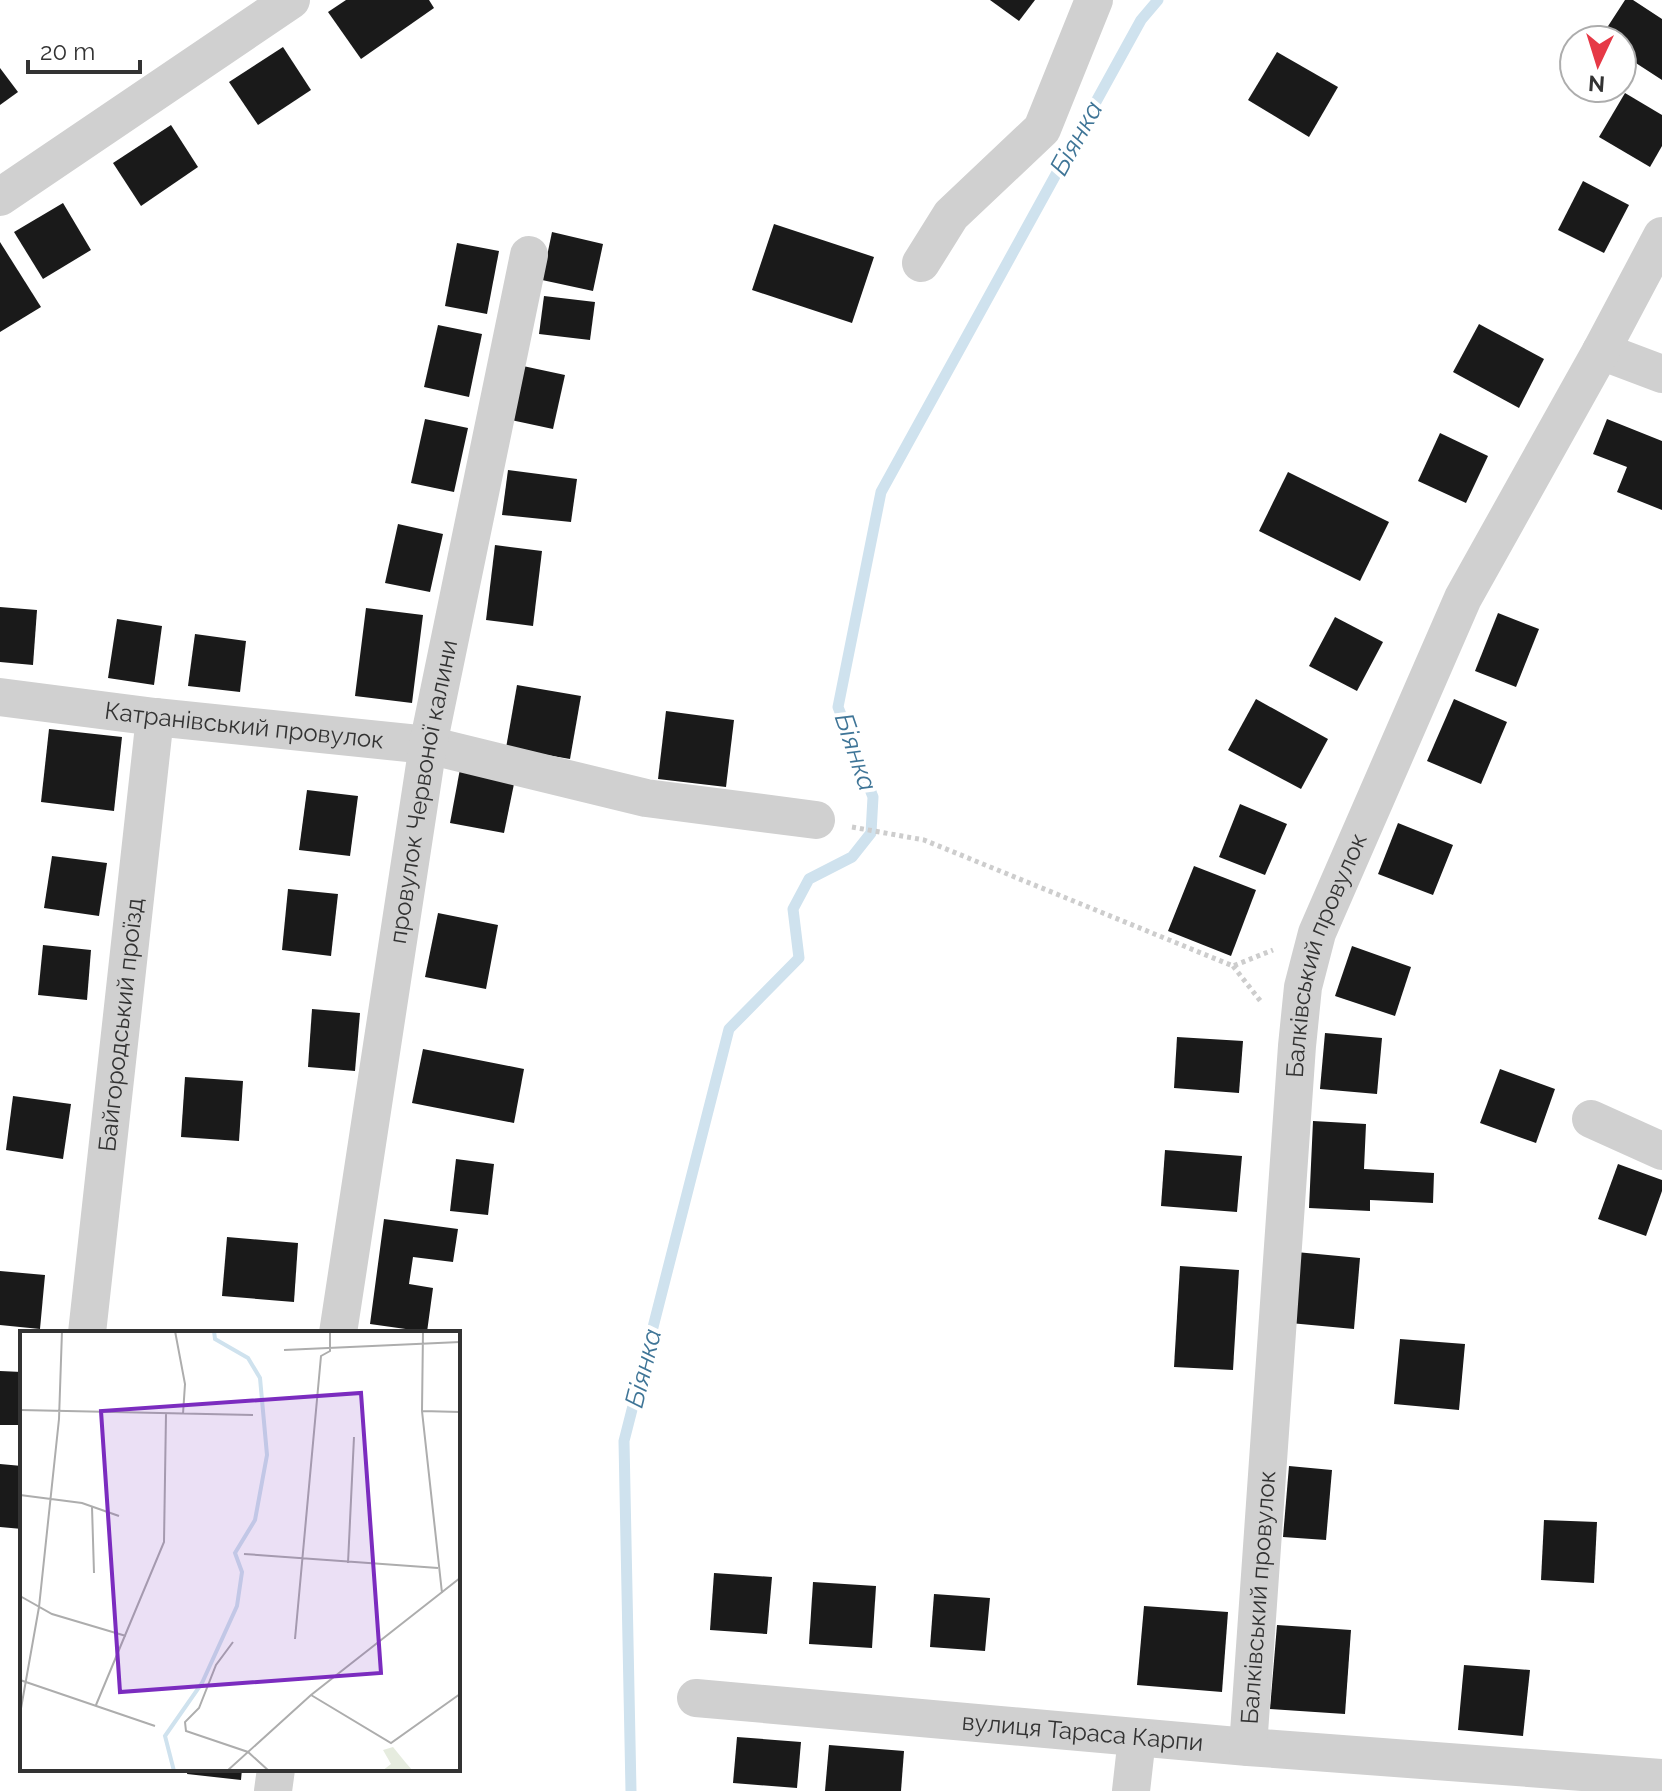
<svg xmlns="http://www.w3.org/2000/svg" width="1662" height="1791" font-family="Raleway,sans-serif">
	<rect width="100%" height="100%" fill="#fff"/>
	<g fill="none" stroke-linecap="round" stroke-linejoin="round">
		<!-- stream -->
		<path stroke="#cfe2ee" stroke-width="11" d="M631 1791 624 1441 729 1029 799 958 793 909 809 879 852 857 871 833 873 797 838 707 881 492 1141 20 1158 0"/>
	</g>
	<!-- building -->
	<g fill="#1a1a1a">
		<path d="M346 0H429L434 8 361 59 328 12Z"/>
		<path d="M990 0H1035L1019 21Z"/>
		<path d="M1625 0H1633L1662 19V80L1622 54V40H1599Z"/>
		<path d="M283 47 311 90 258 125 229 82Z"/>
		<path d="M1277 52 1338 87 1309 137 1248 100Z"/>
		<path d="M0 68 18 92 0 105Z"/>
		<path d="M1625 93 1662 115V146L1650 167 1599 137Z"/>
		<path d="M171 125 198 167 141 206 113 163Z"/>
		<path d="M1583 181 1629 205 1604 253 1558 230Z"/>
		<path d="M63 203 91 250 43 279 14 232Z"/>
		<path d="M774 224 874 257 852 323 752 290Z"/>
		<path d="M552 232 603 244 593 291 542 280Z"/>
		<path d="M0 242 41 307 0 332Z"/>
		<path d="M457 243 499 251 487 314 445 306Z"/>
		<path d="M544 296 595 302 590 340 539 334Z"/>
		<path d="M1479 324 1544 359 1519 408 1453 372Z"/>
		<path d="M438 325 482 334 469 397 424 387Z"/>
		<path d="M523 366 565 375 553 429 511 420Z"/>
		<path d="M425 419 468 428 454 492 411 483Z"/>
		<path d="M1607 419 1662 441V510L1617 492 1627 467 1593 454Z"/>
		<path d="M1440 433 1488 456 1466 503 1418 481Z"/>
		<path d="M508 470 577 479 571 522 502 515Z"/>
		<path d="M1288 472 1389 522 1360 581 1259 531Z"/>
		<path d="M398 524 443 534 430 592 385 583Z"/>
		<path d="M495 545 542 551 533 626 486 620Z"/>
		<path d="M0 607 37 610 33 665 0 662Z"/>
		<path d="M366 608 423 615 412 703 355 696Z"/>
		<path d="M1498 613 1539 629 1516 687 1475 671Z"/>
		<path d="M1335 617 1383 642 1357 691 1309 666Z"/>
		<path d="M117 619 162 626 154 685 108 678Z"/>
		<path d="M195 634 246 641 240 692 188 686Z"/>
		<path d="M517 685 581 696 570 759 506 748Z"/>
		<path d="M1256 699 1328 739 1301 789 1228 750Z"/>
		<path d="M1454 699 1507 722 1481 784 1427 761Z"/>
		<path d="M666 711 734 720 726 787 658 779Z"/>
		<path d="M49 729 122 737 114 811 41 802Z"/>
		<path d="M460 769 515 779 504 833 450 823Z"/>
		<path d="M307 790 358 796 350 856 299 850Z"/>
		<path d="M1240 804 1287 824 1265 875 1219 857Z"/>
		<path d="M1398 823 1453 845 1433 895 1378 874Z"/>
		<path d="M52 856 107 863 99 916 44 908Z"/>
		<path d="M1194 866 1256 890 1231 956 1168 931Z"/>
		<path d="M288 889 338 894 331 956 282 950Z"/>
		<path d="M438 913 498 925 486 989 425 977Z"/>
		<path d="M43 945 91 950 87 1000 38 995Z"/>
		<path d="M1352 946 1411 967 1395 1016 1335 996Z"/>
		<path d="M312 1009 360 1013 355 1071 308 1067Z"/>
		<path d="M1325 1033 1382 1038 1377 1094 1320 1089Z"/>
		<path d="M1177 1037 1243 1041 1239 1093 1174 1088Z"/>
		<path d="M423 1049 524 1069 514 1123 412 1103Z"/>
		<path d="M1500 1069 1555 1089 1536 1143 1480 1123Z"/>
		<path d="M185 1077 243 1081 239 1141 181 1137Z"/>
		<path d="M13 1096 71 1104 63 1159 6 1150Z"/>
		<path d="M1313 1121 1366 1124 1364 1169 1434 1173 1433 1203 1370 1200V1211L1309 1208Z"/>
		<path d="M1165 1150 1242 1156 1237 1212 1161 1206Z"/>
		<path d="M456 1159 494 1164 488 1215 450 1211Z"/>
		<path d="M1618 1164 1662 1180V1191L1646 1236 1598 1219Z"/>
		<path d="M384 1219 458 1229 453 1262 413 1257 409 1284 433 1288 427 1332 370 1324Z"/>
		<path d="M227 1237 298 1243 294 1302 222 1296Z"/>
		<path d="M1296 1252 1360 1258 1354 1329 1290 1323Z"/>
		<path d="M1180 1266 1239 1270 1233 1370 1174 1367Z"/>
		<path d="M0 1271 45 1275 40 1329 0 1325Z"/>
		<path d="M1400 1339 1465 1344 1459 1410 1394 1404Z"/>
		<path d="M0 1371 22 1372V1425H0Z"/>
		<path d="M0 1464 22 1466V1529L0 1527Z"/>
		<path d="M1289 1466 1332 1470 1326 1540 1283 1537Z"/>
		<path d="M1544 1520 1597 1522 1594 1583 1541 1580Z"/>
		<path d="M714 1573 772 1577 767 1634 710 1630Z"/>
		<path d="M813 1582 876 1586 872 1648 809 1644Z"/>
		<path d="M934 1594 990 1598 985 1651 930 1647Z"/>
		<path d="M1144 1606 1228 1612 1222 1692 1137 1685Z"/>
		<path d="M1277 1625 1351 1630 1345 1714 1270 1709Z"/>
		<path d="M1464 1665 1530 1670 1523 1736 1458 1730Z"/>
		<path d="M737 1737 801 1742 797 1788 733 1783Z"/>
		<path d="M829 1745 904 1751 901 1791H825Z"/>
		<path d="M188 1769H242L241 1780 187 1774Z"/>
	</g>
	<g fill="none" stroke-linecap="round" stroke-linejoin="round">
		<!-- path -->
		<g stroke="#cdcdcd" stroke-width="5" stroke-dasharray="4 4" stroke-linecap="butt">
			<path d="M852 827 924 840 1233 966 1273 950"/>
			<path d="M1233 966 1262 1003"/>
		</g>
		<!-- minor -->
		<g stroke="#d0d0d0" stroke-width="38">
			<path d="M0 197 291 0"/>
			<path d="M921 263 951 215 1042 129 1094 0"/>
			<path d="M1601 351 1662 374"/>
			<path id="s1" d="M0 697 155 717 428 745 646 798 816 820"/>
			<path d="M1591 1119 1662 1151"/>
			<path id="s2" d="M87 1333 155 717"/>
			<path id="s3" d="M338 1333 428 745 529 255"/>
			<path id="s4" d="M696 1698 1248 1747 1662 1778"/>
			<path id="s5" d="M1248 1747 1297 1046 1303 987 1317 933 1463 598 1601 351 1662 236"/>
			<path d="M273 1791 276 1769"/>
			<path d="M1131 1791 1137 1738"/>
		</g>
	</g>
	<g text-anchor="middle" stroke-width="8" stroke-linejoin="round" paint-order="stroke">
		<!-- street labels -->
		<g font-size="24" fill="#333" stroke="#fff">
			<text dy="8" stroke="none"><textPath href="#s1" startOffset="246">Катранівський провулок</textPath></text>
			<text dy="8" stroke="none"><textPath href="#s3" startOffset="548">провулок Червоної калини</textPath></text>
			<text dy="8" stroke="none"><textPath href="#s5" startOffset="798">Балківський провулок</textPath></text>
			<text dy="8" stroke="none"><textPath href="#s2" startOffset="310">Байгородський проїзд</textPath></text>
			<text dy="8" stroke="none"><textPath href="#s5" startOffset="150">Балківський провулок</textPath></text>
			<text dy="8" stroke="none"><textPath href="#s4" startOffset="388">вулиця Тараса Карпи</textPath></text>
		</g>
		<!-- water labels -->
		<g font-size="26" font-style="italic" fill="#3f7597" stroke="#fff">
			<text transform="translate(1076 138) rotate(-61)" y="9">Біянка</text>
			<text transform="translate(856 752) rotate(71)" y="9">Біянка</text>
			<text transform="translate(643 1368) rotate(-76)" y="9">Біянка</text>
		</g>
	</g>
	<!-- overview -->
	<g transform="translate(20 1331)">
		<rect width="440" height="440" fill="#fff"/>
		<path d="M373 416 386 432 393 440H362L371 433 363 419Z" fill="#e6ecdf"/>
		<path fill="none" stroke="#cfe2ee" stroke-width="4" d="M154 440 145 405 182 352 217 275 222 241 215 222 235 189 247 124 240 47 228 27 195 8 194 0"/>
		<path fill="none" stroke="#adadad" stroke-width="2" d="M155 0 165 53 163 83M403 0 402 80 422 262M264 19 440 11M0 79 233 84M402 80 440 81M0 164 62 172 99 185M72 176 74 242M224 223 418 237M328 232 334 106M0 265 32 283 106 305M275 308 301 25 310 20V0M213 311 196 334 179 377 165 391 166 400 228 421 249 440M0 349 135 395M291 364 371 412 440 363M76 374 144 211 146 83M0 383 19 276 39 88 42 0M207 440 291 364 440 247"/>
		<path fill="#7b2cbf" fill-opacity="0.15" stroke="#7b2cbf" stroke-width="4" d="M341 62 361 342 100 361 81 80Z"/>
		<rect width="440" height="440" fill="none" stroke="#333" stroke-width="4"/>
	</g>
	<!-- north arrow -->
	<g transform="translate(1598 64) rotate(184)"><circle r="38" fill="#ffffff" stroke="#adadad" stroke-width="2"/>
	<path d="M0-6L14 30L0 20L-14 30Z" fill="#e63946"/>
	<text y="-12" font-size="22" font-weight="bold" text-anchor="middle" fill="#333333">N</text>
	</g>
	<!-- scale -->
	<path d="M28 60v12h112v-12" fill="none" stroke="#333333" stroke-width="4"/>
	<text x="40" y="60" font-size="24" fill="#333333" stroke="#ffffff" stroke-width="6" paint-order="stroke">20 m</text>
</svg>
